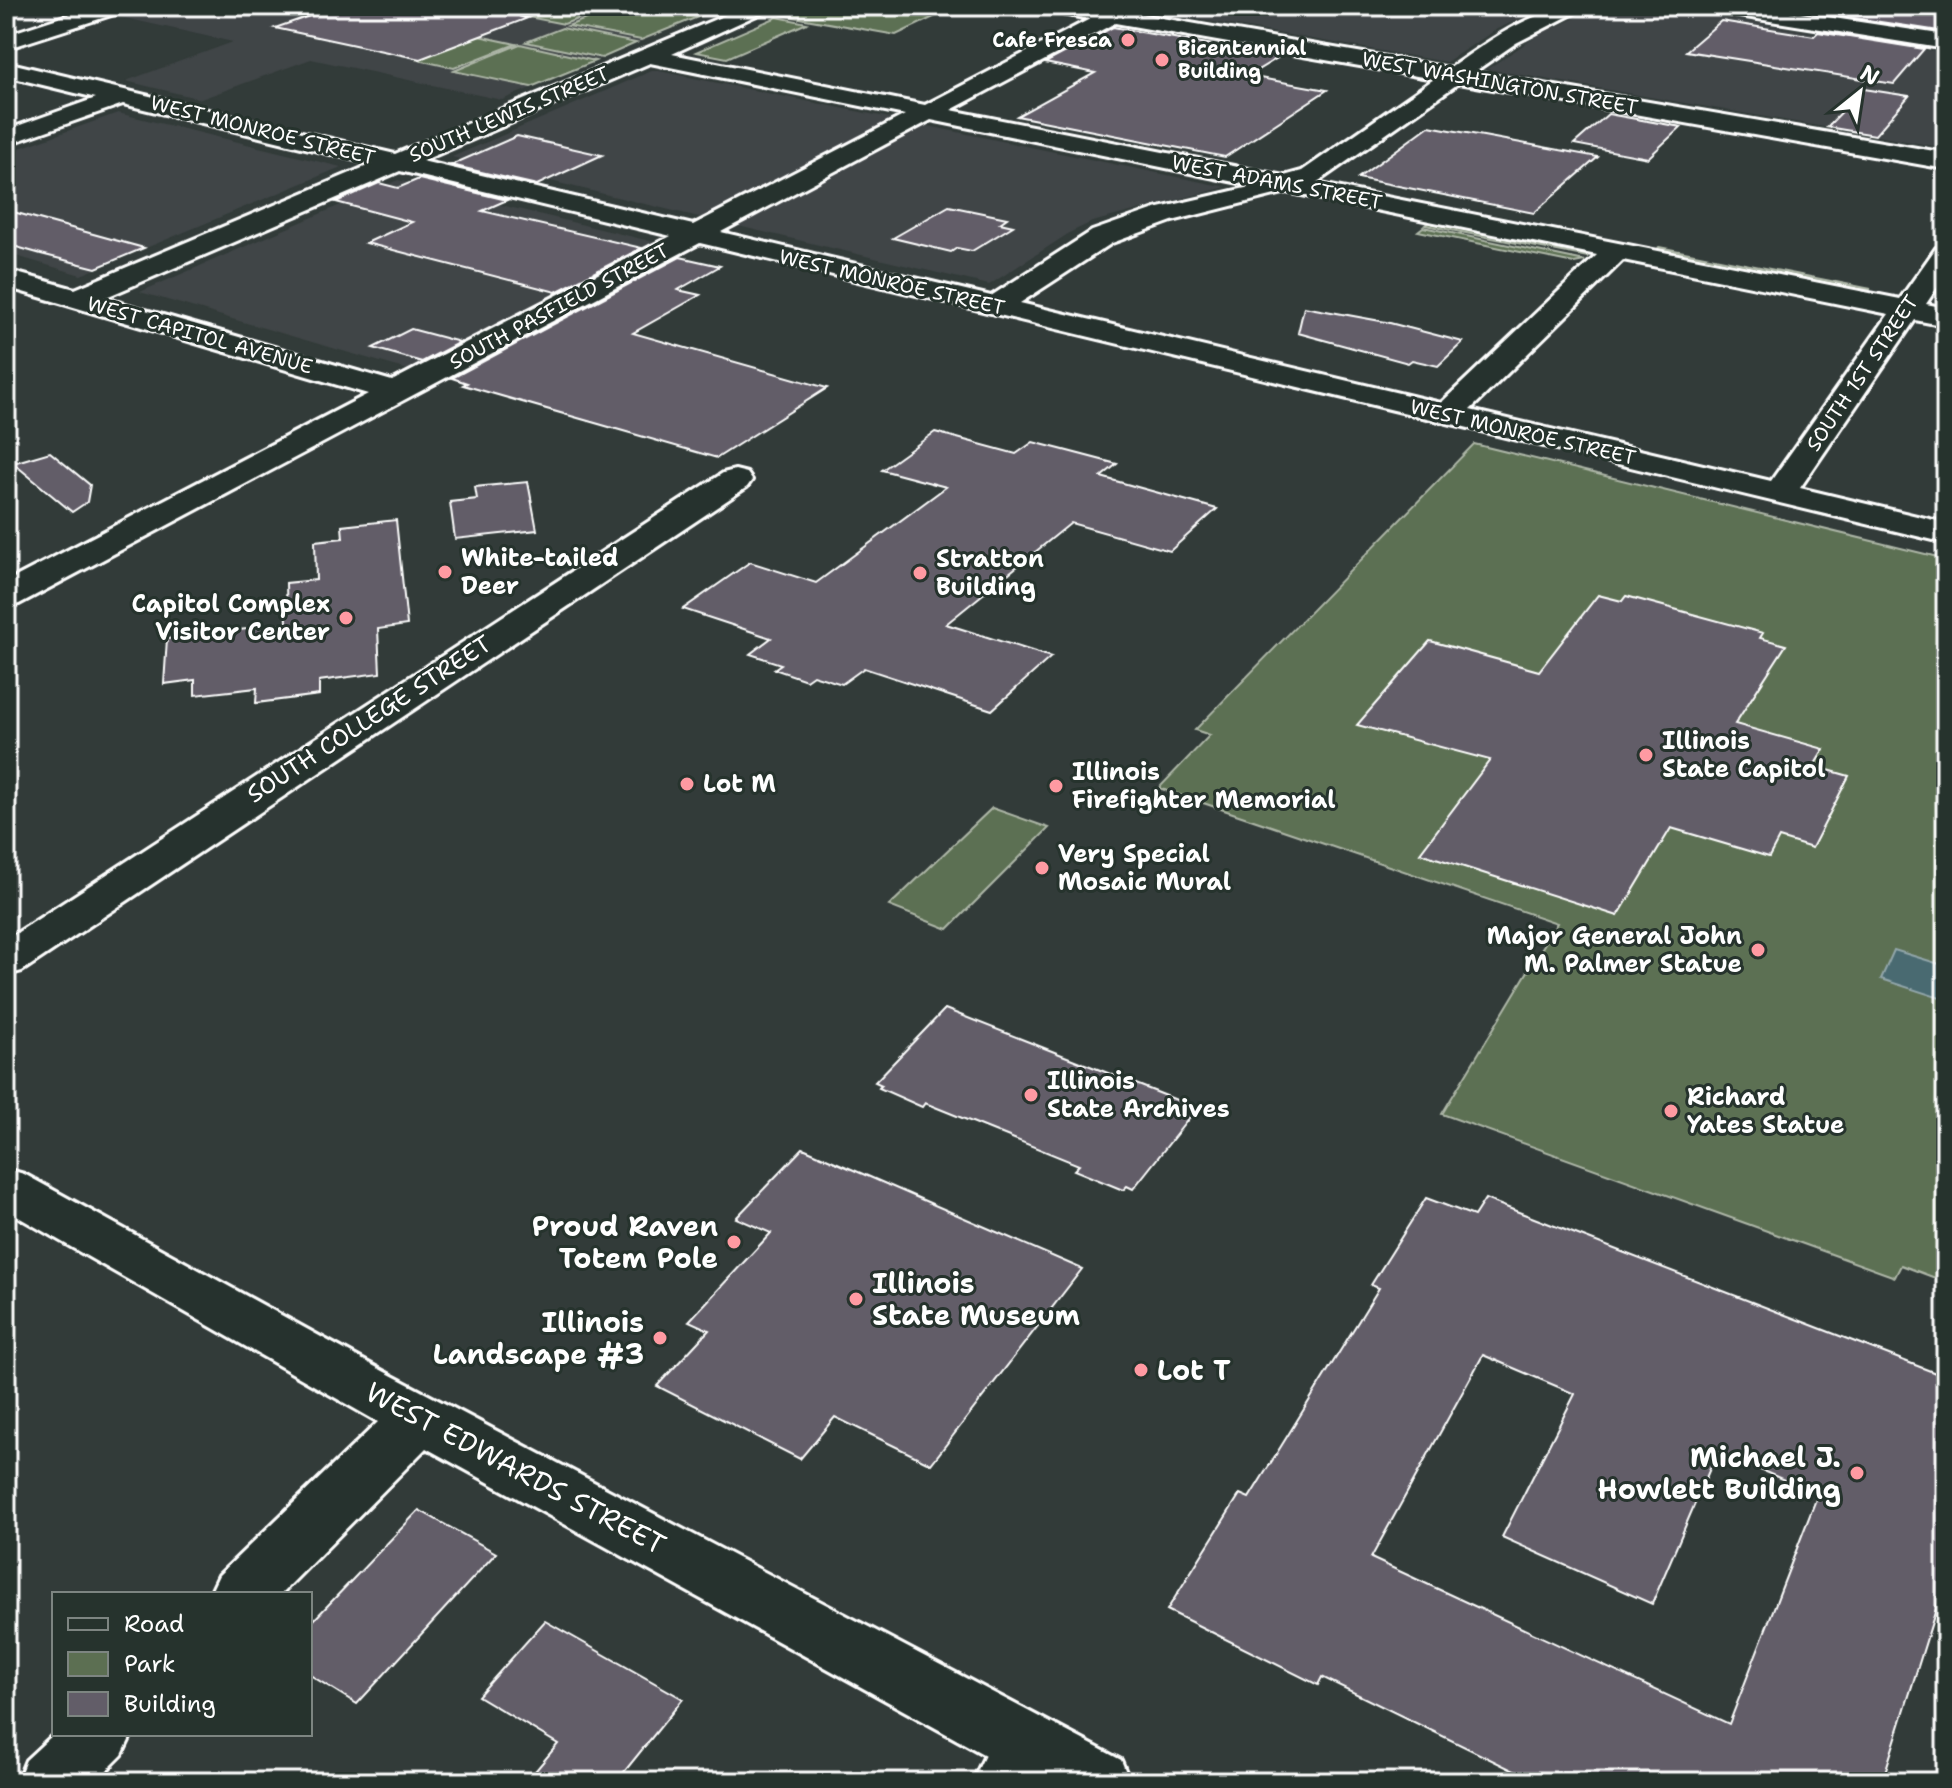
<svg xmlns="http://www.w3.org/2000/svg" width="1952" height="1788" font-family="'Shantell Sans',sans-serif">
	<rect width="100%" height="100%" fill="#323b39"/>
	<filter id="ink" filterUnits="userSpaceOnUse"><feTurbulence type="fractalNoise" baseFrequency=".0125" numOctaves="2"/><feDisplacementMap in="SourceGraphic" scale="16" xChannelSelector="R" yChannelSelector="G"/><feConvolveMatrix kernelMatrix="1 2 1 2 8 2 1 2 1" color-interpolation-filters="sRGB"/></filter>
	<g filter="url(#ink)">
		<!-- built -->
		<g fill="#404547">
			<path d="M131 6H726L502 100 311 59 201 99 126 81 233 42 107 14Z"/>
			<path d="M1149 6H1549L1497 29 1446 62 1142 10Z"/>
			<path d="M1601 6H1647L1946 53V148L1487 69 1540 34Z"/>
			<path d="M654 70 895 119 703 218 452 157Z"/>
			<path d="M118 113 341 167 81 275 6 253V153Z"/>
			<path d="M923 125 1226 187 1092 222 1071 232 989 285 734 225Z"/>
			<path d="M398 180 654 242 408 370 140 292Z"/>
		</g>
		<!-- green -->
		<g fill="#5c6f52" stroke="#aeb7a8" stroke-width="2">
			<path d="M550 6H612L564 24 523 16Z"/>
			<path d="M618 6H725L641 40 568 26Z"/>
			<path d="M802 6H957L896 35 783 15Z"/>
			<path d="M777 17 807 23 727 58 696 52Z"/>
			<path d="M562 28 636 43 602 58 526 42Z"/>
			<path d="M474 35 516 44 454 68 418 60Z"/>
			<path d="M520 44 595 61 531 87 454 71Z"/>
			<path d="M1430 221 1575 250 1588 257 1425 225Z"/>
			<path d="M1423 227 1585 261 1574 263 1418 231Z"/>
			<path d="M1659 247 1871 289H1849L1656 251Z"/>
			<path d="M1474 444 1946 559V1282L1901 1265 1895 1277 1442 1114 1557 923 1159 788 1210 735 1195 730Z"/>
			<path d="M992 808 1049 828 948 929 889 906Z"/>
		</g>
		<!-- water -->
		<path fill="#4a6b71" stroke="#92a6aa" stroke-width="2" d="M1894 950 1946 966V1000L1881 979Z"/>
		<!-- building -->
		<g fill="#625d68" stroke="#fff" stroke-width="2" fill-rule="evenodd">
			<path d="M338 6H542L543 9 522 17 528 18 420 59 275 28Z"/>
			<path d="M1844 6H1946V23L1939 31 1835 15Z"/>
			<path d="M1721 21 1814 36 1818 32 1924 49 1894 84 1686 51Z"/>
			<path d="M1113 27 1279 57 1248 76 1327 90 1225 157 1017 116 1095 73 1045 63Z"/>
			<path d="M1864 89 1909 96 1875 135 1827 127Z"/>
			<path d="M1608 114 1681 127 1648 158 1574 144Z"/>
			<path d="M1429 126 1598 157 1534 213 1358 178Z"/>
			<path d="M517 136 602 155 537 185 451 165Z"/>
			<path d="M419 179 507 200 482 211 642 248 556 292 366 243 412 222 336 202 379 183 398 188Z"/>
			<path d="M949 206 1007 218 1000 223 1013 226 972 251 957 248 951 252 893 238Z"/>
			<path d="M6 210 144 248 96 268 41 254 6 244Z"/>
			<path d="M680 257 720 266 678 290 700 295 633 333 827 388 717 458 463 385 467 383 452 378Z"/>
			<path d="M1304 307 1386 322 1463 342 1438 366 1412 360 1408 363 1298 333Z"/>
			<path d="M411 329 460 342 422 362 373 348Z"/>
			<path d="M935 432 1016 454 1033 442 1060 449 1117 464 1101 477 1217 509 1170 551 1071 523 946 624 1051 657 992 710 864 668 842 684 813 675 806 680 774 669 781 664 750 654 771 638 683 609 750 562 816 583 946 487 882 470Z"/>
			<path d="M50 452 90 485 87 502 72 512 13 463Z"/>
			<path d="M528 482 537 530 455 539 450 502 477 499 475 487Z"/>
			<path d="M396 520 407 625 378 629 380 673 319 681V695L256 703 257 688 195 695V680L164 684 167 639 287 624 286 583 316 580 315 541 343 538 342 526Z"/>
			<path d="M1598 595 1622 601 1626 596 1763 633 1760 638 1786 645 1735 724 1824 749 1814 766 1849 776 1812 848 1779 838 1769 857 1671 828 1618 916 1420 853 1490 760 1357 725 1430 641 1539 671Z"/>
			<path d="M945 1009 1197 1108 1133 1189 1127 1186 1123 1190 1074 1170 1079 1165 925 1103 922 1107 879 1088 882 1085 875 1082Z"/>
			<path d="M803 1148 1082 1269 931 1464 835 1417 800 1459 657 1386 709 1330 689 1321 771 1233 736 1218Z"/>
			<path d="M1426 1198 1474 1216 1485 1199 1946 1377V1577L1882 1782H1537L1322 1677 1318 1685 1167 1610 1240 1494 1249 1498 1379 1288 1371 1285ZM1483 1355 1575 1394 1502 1537 1652 1604 1717 1452 1818 1494 1729 1724 1371 1558Z"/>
			<path d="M419 1510 496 1553 357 1704 310 1675V1624Z"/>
			<path d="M545 1621 683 1699 616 1782H526L558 1744 478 1696Z"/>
		</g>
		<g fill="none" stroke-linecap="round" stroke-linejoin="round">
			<!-- minor casing -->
			<g stroke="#fff" stroke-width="6">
				<g id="minor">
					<path d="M95 6H127L124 11 6 49V35Z"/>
					<path d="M747 6H776L672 54 925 105 1090 19 1045 11 1042 6 1109 9 1142 6 1133 13 1450 68C1492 39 1535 6 1588 6L1516 43 1474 72 1946 153V169L1459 83 1316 183 1900 299 1936 248 1946 246V274L1926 304 1946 308V326L1915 320 1800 488 1946 523V543L700 243 19 604 6 607V582L368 394 6 287V270L75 289 372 164 123 104 6 145V130L96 98 6 76V62L395 154ZM1115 23 1434 79 1302 171 1284 176 951 110ZM650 63 905 115 693 225 422 161ZM931 120 1254 186 1155 209 1092 231 991 296 721 232ZM400 171 671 236 392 381 104 298ZM1287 192 1597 255 1441 403 1020 303 1112 243 1172 221ZM1623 260 1889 314 1771 481 1470 410Z"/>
					<path d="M735 470 747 473 752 480 747 487 22 971 6 975V940L723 473Z"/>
					<path d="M6 1169 24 1174 383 1371 1121 1760 1130 1782H972L985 1755 426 1448 281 1594H210L219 1575 378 1422 6 1210Z"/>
					<path d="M54 1734H132L122 1755 95 1782H17L26 1760Z"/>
				</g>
			</g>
			<!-- major casing -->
			<g stroke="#fff" stroke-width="6">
				<path id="major" d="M1703 6H1755L1946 35V49L1714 12Z"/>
			</g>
			<!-- minor -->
			<use href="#minor" fill="#26332d" fill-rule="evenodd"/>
			<!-- major -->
			<use href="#major" fill="#26332d" fill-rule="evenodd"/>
		</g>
	</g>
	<!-- markers -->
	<g fill="#ff9aa2" stroke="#26332d" stroke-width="3">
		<circle cx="1128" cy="40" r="8"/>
		<circle cx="1162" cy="60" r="8"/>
		<circle cx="445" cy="572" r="8"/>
		<circle cx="920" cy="573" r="8"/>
		<circle cx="346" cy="618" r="8"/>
		<circle cx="1646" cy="755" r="8"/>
		<circle cx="687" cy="784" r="8"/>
		<circle cx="1056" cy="786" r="8"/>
		<circle cx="1042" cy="868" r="8"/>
		<circle cx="1758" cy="950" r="8"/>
		<circle cx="1031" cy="1095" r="8"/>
		<circle cx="1671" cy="1111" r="8"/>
		<circle cx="734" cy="1242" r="8"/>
		<circle cx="856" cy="1299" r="8"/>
		<circle cx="660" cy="1338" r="8"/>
		<circle cx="1141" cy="1370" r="8"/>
		<circle cx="1857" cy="1473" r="8"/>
	</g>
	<g text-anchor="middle" stroke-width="6" stroke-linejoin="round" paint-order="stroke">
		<!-- far-poi labels -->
		<g font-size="20" font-weight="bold" fill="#fff" stroke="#26332d" text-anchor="end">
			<text x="1112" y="47">Cafe Fresca</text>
			<text x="1178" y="55" text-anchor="start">Bicentennial<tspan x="1178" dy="23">Building</tspan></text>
		</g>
		<!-- far-street labels -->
		<g font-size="20" fill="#fff" stroke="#26332d">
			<text transform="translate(1500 83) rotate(10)" y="7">WEST WASHINGTON STREET</text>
			<text transform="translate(509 114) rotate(-23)" y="7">SOUTH LEWIS STREET</text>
			<text transform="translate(263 130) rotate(14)" y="7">WEST MONROE STREET</text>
			<text transform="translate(1277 182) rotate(11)" y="7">WEST ADAMS STREET</text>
			<text transform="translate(892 282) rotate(13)" y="7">WEST MONROE STREET</text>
			<text transform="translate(559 306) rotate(-28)" y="7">SOUTH PASFIELD STREET</text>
			<text transform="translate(200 335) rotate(16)" y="7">WEST CAPITOL AVENUE</text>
			<text transform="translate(1862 373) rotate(-56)" y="7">SOUTH 1ST STREET</text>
			<text transform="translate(1523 432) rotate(13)" y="7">WEST MONROE STREET</text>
		</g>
		<!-- poi labels -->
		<g font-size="24" font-weight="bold" fill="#fff" stroke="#26332d" text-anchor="start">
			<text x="461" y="566">White-tailed<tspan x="461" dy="28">Deer</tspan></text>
			<text x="936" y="567">Stratton<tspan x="936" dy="28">Building</tspan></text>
			<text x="330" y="612" text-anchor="end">Capitol Complex<tspan x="330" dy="28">Visitor Center</tspan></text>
			<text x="1662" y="749">Illinois<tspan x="1662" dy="28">State Capitol</tspan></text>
			<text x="1072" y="780">Illinois<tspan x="1072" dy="28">Firefighter Memorial</tspan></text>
			<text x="703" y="792">Lot M</text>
			<text x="1058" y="862">Very Special<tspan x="1058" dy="28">Mosaic Mural</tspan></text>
			<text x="1742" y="944" text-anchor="end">Major General John<tspan x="1742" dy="28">M. Palmer Statue</tspan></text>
			<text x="1047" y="1089">Illinois<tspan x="1047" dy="28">State Archives</tspan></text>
			<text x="1687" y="1105">Richard<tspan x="1687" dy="28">Yates Statue</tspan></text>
		</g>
		<!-- street labels -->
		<g font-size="24" fill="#fff" stroke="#26332d">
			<text transform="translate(369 719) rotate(-33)" y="8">SOUTH COLLEGE STREET</text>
		</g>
		<!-- near-poi labels -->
		<g font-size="28" font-weight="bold" fill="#fff" stroke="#26332d" text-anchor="end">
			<text x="718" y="1236">Proud Raven<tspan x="718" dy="32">Totem Pole</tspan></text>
			<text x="872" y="1293" text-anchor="start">Illinois<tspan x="872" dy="32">State Museum</tspan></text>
			<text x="644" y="1332">Illinois<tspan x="644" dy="32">Landscape #3</tspan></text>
			<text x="1157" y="1380" text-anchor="start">Lot T</text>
			<text x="1841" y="1467">Michael J.<tspan x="1841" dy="32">Howlett Building</tspan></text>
		</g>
		<!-- near-street labels -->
		<g font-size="28" fill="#fff" stroke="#26332d">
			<text transform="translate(516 1468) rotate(28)" y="10">WEST EDWARDS STREET</text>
		</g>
	</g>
	<!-- margin -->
	<rect width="1952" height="1788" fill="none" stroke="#26332d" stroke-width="32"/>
	<rect x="16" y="16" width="1920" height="1756" fill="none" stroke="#fff" stroke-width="3" filter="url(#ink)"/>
	<!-- legend -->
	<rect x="52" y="1592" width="260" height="144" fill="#26332d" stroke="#7d8581" stroke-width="2"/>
	<rect x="68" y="1618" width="40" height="12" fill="#26332d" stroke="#7d8581" stroke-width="2"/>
	<text x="124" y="1632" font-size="24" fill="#ffffff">Road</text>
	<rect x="68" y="1652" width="40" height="24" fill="#5c6f52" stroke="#7d8581" stroke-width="2"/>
	<text x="124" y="1672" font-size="24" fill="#ffffff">Park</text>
	<rect x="68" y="1692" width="40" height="24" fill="#625d68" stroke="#7d8581" stroke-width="2"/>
	<text x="124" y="1712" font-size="24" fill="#ffffff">Building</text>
	<!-- north arrow -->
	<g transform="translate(1860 92) rotate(30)" stroke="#26332d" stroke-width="6" paint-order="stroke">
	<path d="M0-6L14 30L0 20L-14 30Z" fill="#ffffff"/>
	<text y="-12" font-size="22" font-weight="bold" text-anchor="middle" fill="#ffffff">N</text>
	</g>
</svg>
